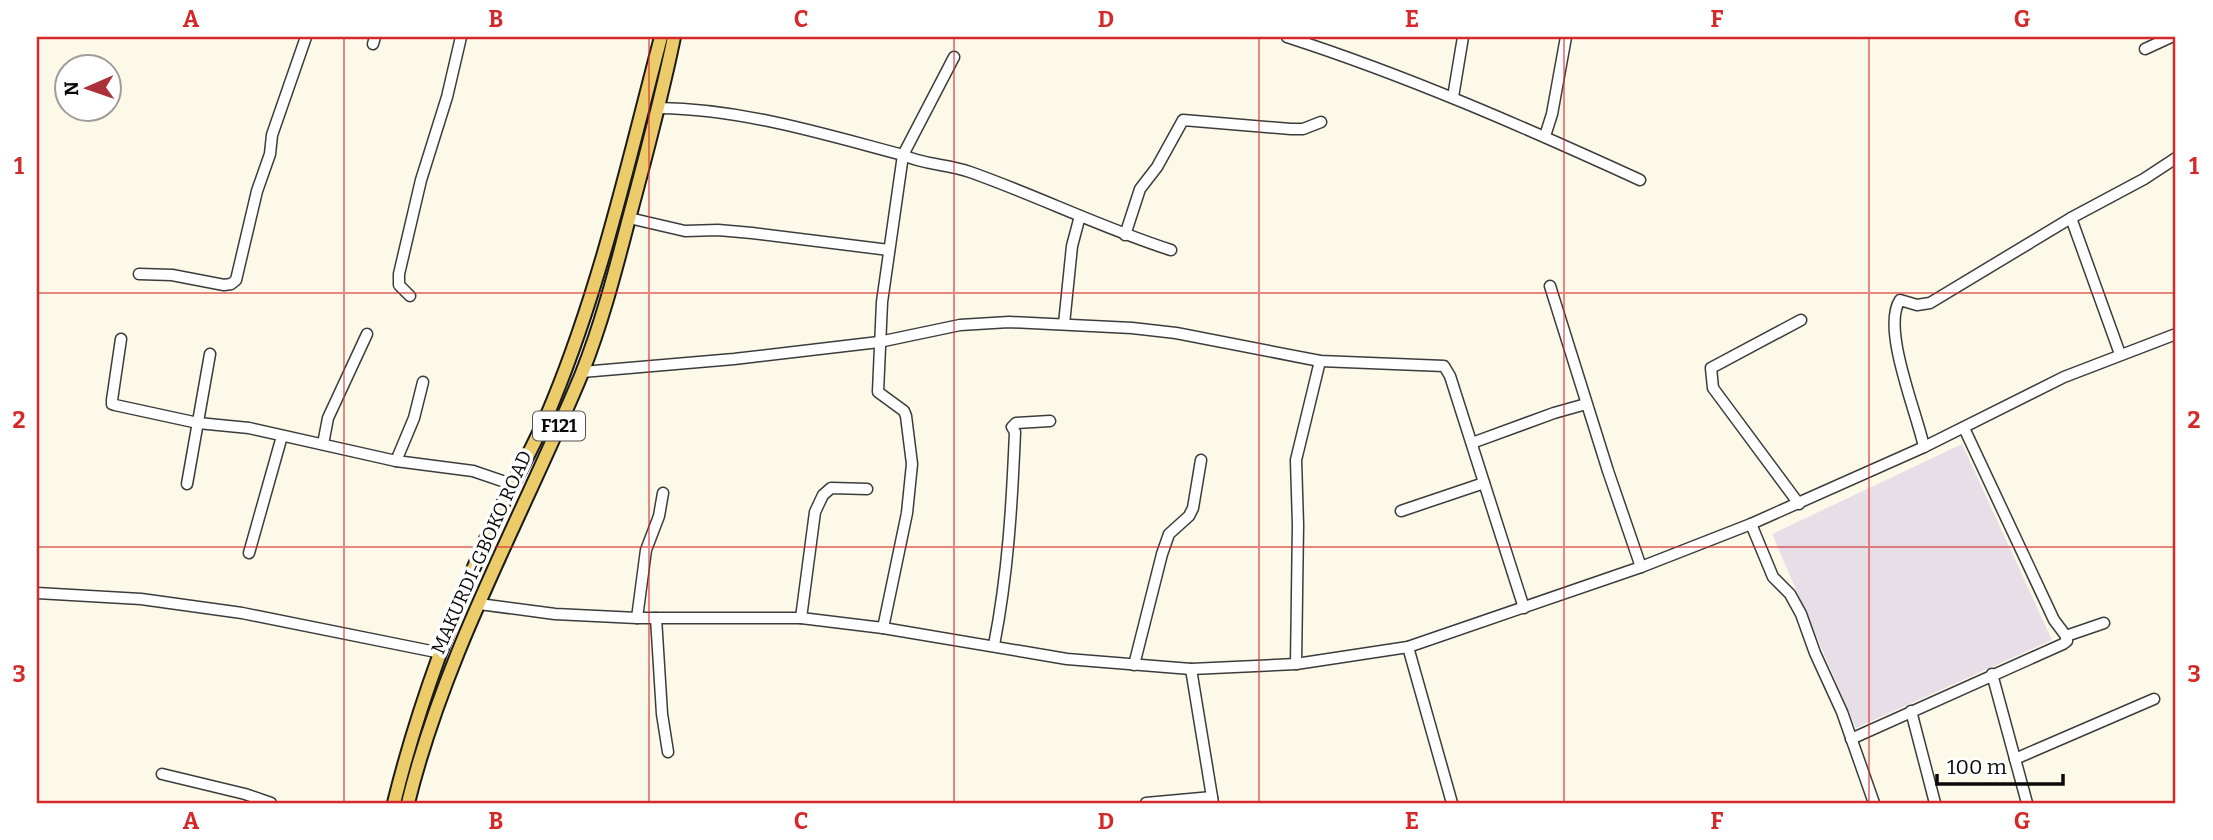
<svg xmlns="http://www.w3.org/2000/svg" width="2213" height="840" font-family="Bitter,serif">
	<rect width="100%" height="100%" fill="#fdf9e8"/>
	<!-- industrial -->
	<path fill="#e7dee8" d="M1962 444 2052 640 1856 728 1772 534Z"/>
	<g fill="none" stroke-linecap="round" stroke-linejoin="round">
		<!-- minor casing -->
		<g stroke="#3c3c3c" stroke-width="13">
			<g id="minor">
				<path d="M1287 37C1408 76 1524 127 1640 180"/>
				<path d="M373 44 375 37"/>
				<path d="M2145 49 2171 37"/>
				<path d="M1453 97 1463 37"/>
				<path d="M659 108C743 109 823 134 903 155 924 165 948 164 970 172 1038 196 1102 228 1171 250"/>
				<path d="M1545 136 1552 114 1566 37"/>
				<path d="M629 218 685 231 718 230 752 233 889 250"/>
				<path d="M2071 218 2120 354"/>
				<path d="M1125 235 1140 189 1157 167 1183 120 1291 129H1303L1321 122"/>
				<path d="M139 274 172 275 224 285 231 284 236 280 257 191 270 154 272 135 306 37"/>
				<path d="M1550 286 1608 471 1641 567"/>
				<path d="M410 296 399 285V274L421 180 447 97 461 37"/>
				<path d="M1064 324 1072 246 1080 216"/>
				<path d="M121 339 112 400V404L115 405 198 423 249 428 396 461 473 471 514 485"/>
				<path d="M582 372 734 359 879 342 960 325 1009 322 1132 328 1176 333 1320 361 1444 366 1450 376 1524 608"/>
				<path d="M1964 428 2054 620 2066 636"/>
				<path d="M1472 443 1554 413 1586 404"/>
				<path d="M323 444 328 418 367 334"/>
				<path d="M1924 447C1917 413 1881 328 1900 300L1917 305 1930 303 2071 218 2144 179 2176 158"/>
				<path d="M396 461 414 418 423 382"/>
				<path d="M187 484 210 354"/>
				<path d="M1799 504 1713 388 1711 368 1801 320"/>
				<path d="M1401 511 1484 483"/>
				<path d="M1751 524 1773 577 1790 594 1801 614 1815 653 1842 712 1874 803"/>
				<path d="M249 553 282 436"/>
				<path d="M37 593 141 599 242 613 441 653"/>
				<path d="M479 604 555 614 637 618H801L883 628 1067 659 1191 669 1296 664 1408 647 1641 567 1751 524 1924 447 2064 377 2176 334"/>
				<path d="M637 618 646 550 659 516 663 493"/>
				<path d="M656 618 662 714 668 752"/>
				<path d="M801 618 815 512 823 495 831 488 867 489"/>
				<path d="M883 628 907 513 912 464 906 416 904 411 878 392 882 302 903 155 954 57"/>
				<path d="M2066 636 2104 623"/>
				<path d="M994 645C1008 574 1012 504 1015 432L1012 427 1016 423 1050 421"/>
				<path d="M1408 647 1452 803"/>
				<path d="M1296 664 1298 525 1296 460 1320 361"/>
				<path d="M1134 665 1162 554 1169 534 1189 516 1193 508 1201 460"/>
				<path d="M1191 669 1213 803"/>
				<path d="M1992 674 2027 803"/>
				<path d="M1911 711 1935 803"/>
				<path d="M1851 739 2063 644 2067 641 2066 636"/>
				<path d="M2015 759 2154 699"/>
				<path d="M162 774 245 794 271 803"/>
				<path d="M1146 803 1212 797"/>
			</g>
		</g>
		<!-- major casing -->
		<g stroke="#1a1a1a" stroke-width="16">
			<g id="major">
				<path d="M394 803C416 713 449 624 486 539 507 492 534 449 553 401 601 284 629 159 661 37"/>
				<path d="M408 803C445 652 523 516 582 373 601 325 614 276 627 226 644 163 661 101 674 37"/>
			</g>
		</g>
		<!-- minor -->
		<use href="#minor" stroke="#fff" stroke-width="10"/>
		<!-- major -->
		<use href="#major" stroke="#ebcb6a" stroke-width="12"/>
	</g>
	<!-- grid -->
	<path fill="none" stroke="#d62828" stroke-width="2" stroke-opacity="0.55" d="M344 37V803M649 37V803M954 37V803M1259 37V803M1564 37V803M1869 37V803M37 293H2176M37 547H2176"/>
	<g text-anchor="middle" stroke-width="7" stroke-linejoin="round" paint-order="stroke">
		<!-- shield labels -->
		<rect fill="#fff" stroke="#535353" stroke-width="2" x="533" y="411.5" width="52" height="29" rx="5"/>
		<g font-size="18" font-weight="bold" fill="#090909">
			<text x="559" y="432">F121</text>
		</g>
		<!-- street labels -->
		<g font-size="19" fill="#090909" stroke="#fff">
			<text transform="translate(481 552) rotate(-66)" y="7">MAKURDI-GBOKO ROAD</text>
		</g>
	</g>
	<!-- border -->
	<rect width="2213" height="840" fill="none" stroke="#ffffff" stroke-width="77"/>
	<!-- north arrow -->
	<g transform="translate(88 88) rotate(268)"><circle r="33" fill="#ffffff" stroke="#9d9d9d" stroke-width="2"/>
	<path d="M0-5L12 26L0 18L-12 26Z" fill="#ab3037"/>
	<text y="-10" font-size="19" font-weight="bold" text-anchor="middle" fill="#090909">N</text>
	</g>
	<!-- scale -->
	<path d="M1937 774v10h126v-10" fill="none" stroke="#090909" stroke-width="3.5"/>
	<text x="1947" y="774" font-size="21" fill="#090909" stroke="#ffffff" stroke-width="5" paint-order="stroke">100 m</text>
	<rect x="38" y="38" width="2136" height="764" fill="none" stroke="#d62828" stroke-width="2.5"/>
	<g font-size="23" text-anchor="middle" font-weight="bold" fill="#d62828">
		<text x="191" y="27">A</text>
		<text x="496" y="27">B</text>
		<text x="801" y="27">C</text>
		<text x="1106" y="27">D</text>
		<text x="1412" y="27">E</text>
		<text x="1717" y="27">F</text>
		<text x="2022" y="27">G</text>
		<text x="19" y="174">1</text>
		<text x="2194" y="174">1</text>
		<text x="19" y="428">2</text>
		<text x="2194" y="428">2</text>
		<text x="19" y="682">3</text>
		<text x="2194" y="682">3</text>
		<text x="191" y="829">A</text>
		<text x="496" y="829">B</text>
		<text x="801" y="829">C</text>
		<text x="1106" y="829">D</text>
		<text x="1412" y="829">E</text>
		<text x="1717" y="829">F</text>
		<text x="2022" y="829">G</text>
	</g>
</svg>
